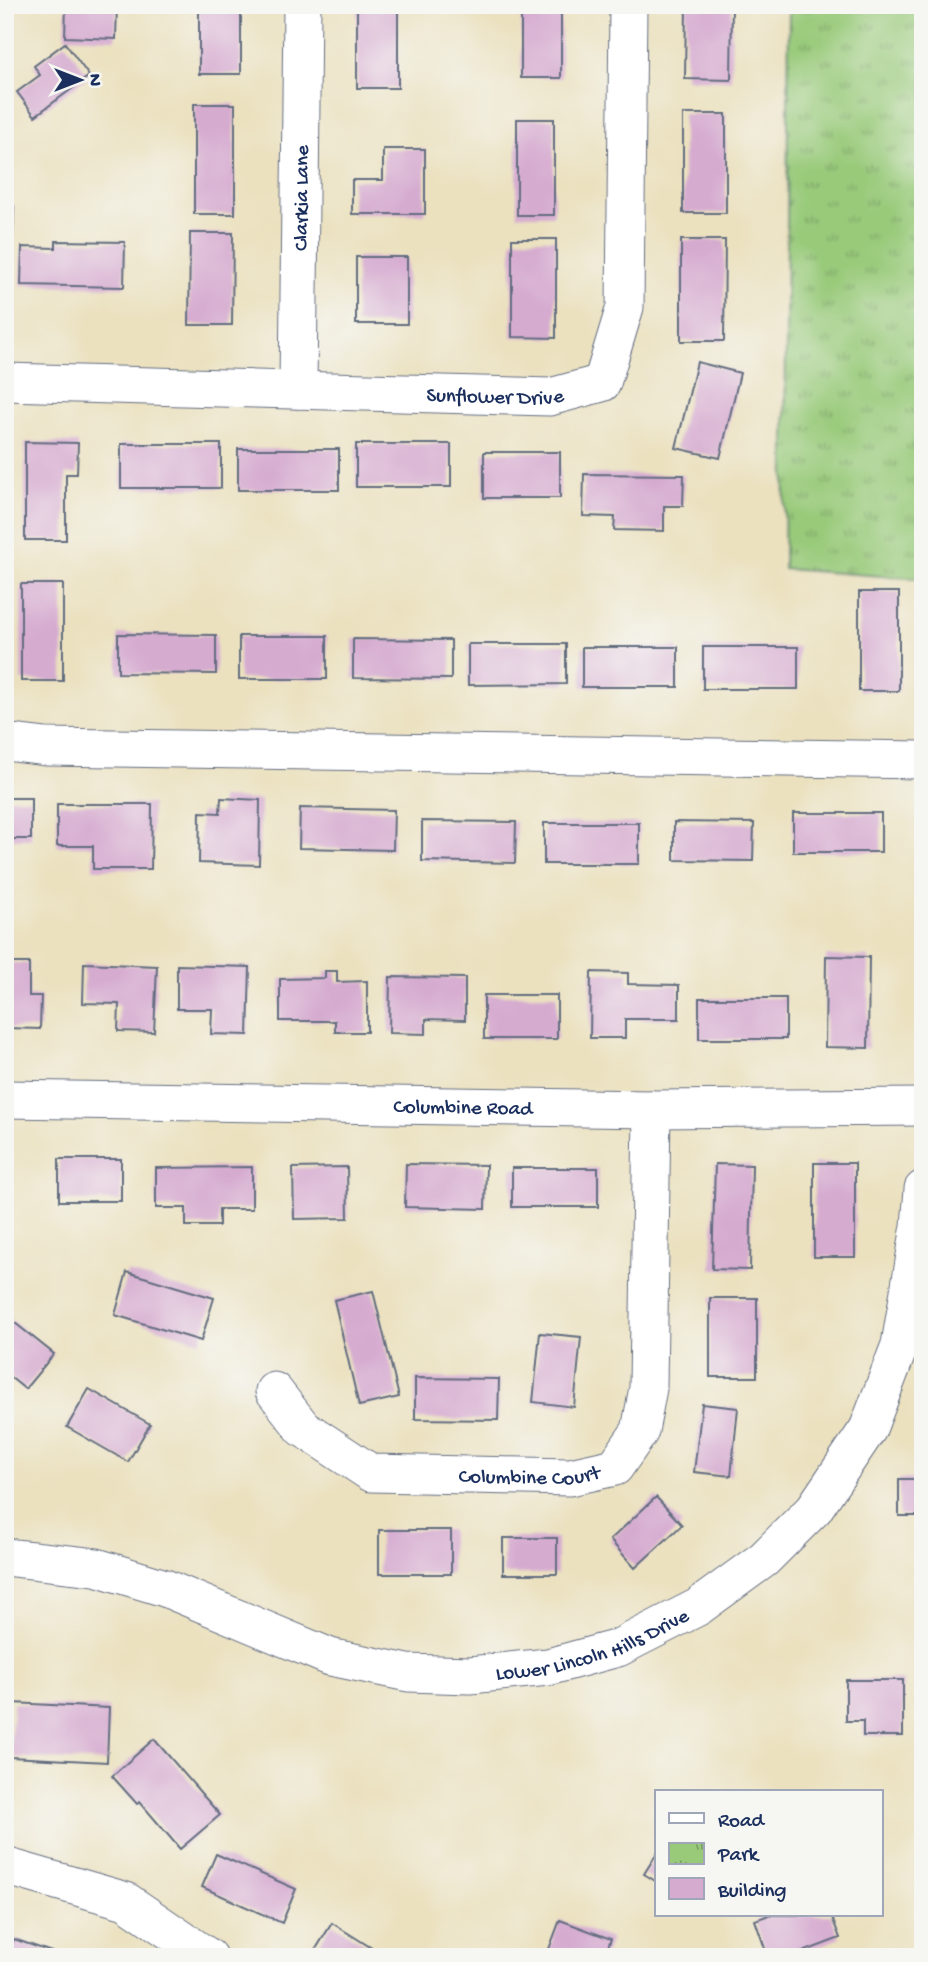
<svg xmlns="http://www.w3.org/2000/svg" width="928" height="1962" font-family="'Gochi Hand',sans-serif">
	<defs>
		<pattern id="park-tufts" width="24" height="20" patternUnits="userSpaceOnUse" patternTransform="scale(1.75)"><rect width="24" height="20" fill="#99ca7a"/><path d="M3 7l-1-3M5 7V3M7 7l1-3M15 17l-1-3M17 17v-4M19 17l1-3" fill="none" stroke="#7ca467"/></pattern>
	</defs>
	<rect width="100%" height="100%" fill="#f6f6f2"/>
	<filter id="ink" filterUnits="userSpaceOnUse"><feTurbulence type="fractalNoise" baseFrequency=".0143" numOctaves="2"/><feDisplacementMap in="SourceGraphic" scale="14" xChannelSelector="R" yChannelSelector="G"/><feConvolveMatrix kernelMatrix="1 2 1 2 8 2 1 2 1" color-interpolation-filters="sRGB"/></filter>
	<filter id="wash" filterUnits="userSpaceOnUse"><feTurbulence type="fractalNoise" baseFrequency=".00686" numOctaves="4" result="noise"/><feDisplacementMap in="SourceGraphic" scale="28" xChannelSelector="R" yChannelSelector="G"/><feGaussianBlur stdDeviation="1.57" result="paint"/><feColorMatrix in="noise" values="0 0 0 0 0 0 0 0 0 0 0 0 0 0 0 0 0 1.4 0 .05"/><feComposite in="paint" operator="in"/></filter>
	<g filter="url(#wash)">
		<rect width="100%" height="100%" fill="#ebe1bf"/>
		<!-- park -->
		<path fill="url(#park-tufts)" stroke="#5a7c6c" stroke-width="2" d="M789 5H923V579L784 569Z"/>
		<g id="blocks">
			<!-- building -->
			<g fill="#d6abd0">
				<path d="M66 5H117L116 39 65 37Z"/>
				<rect x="199" y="5" width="42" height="69"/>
				<rect x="357" y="5" width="41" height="83"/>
				<rect x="521" y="5" width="40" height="73"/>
				<path d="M686 5H732L731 80 685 79Z"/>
				<path d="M65 43 89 76 35 116 17 92 40 75 34 66Z"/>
				<rect x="194" y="104" width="41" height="110"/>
				<rect x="683" y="114" width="43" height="99"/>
				<rect x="517" y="119" width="37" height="96"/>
				<path d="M383 149H425V214H352V180H383Z"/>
				<path d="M5 206H14L12 273H5Z"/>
				<path d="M190 233H233L232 325H189Z"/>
				<path d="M512 239H556V338L512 337Z"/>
				<path d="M681 240H725L724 341H681Z"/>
				<path d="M56 241 125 242 124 287 21 285 22 247 56 248Z"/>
				<rect x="356" y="257" width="51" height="67"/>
				<path d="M697 362 740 373 720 458 676 448Z"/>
				<path d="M25 442 78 443 77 474H66V540H25Z"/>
				<rect x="121" y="444" width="100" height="44"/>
				<rect x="356" y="444" width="95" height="43"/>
				<rect x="238" y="449" width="101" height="41"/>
				<rect x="484" y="452" width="76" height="46"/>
				<path d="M584 474 684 475 683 506H664V531L614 530 615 517 583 516Z"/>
				<rect x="21" y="584" width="42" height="97"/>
				<rect x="859" y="592" width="40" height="99"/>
				<path d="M118 634 216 635V674L118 673Z"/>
				<rect x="239" y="636" width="88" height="43"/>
				<path d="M353 639 451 640V679L353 678Z"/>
				<path d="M468 644H566V684L468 685Z"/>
				<rect x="582" y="647" width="96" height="40"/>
				<rect x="703" y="647" width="95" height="42"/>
				<rect x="5" y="798" width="26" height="41"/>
				<path d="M221 798 260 800 259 865 199 863 200 812 220 813Z"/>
				<path d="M57 804H152L151 869H93V846H57Z"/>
				<path d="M300 808 394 810 393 850 299 848Z"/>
				<rect x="793" y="813" width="88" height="39"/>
				<path d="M422 821 516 822 515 863 422 861Z"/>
				<path d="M674 822 754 823 753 861 674 860Z"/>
				<rect x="544" y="823" width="95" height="41"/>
				<path d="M826 956 869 957 868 1048 825 1047Z"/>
				<path d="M5 963H29V996H41L40 1029 6 1028Z"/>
				<path d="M84 963 157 966 154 1032 118 1031 119 1004 83 1003Z"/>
				<path d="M177 965 250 967 248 1035 211 1034 212 1009H177Z"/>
				<path d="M325 971H337V982L367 981V1032H335V1021H280V979L325 978Z"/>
				<path d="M591 972 628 973V984L679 985V1019H625V1038H590Z"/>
				<path d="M390 977 465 978V1020L426 1019V1034L389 1033Z"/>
				<rect x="484" y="995" width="73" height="44"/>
				<rect x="699" y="998" width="87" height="41"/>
				<rect x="59" y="1159" width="62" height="42"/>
				<rect x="814" y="1163" width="41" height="94"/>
				<path d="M406 1164 486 1165 485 1209 405 1207Z"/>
				<path d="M715 1164 752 1165 750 1270 712 1269Z"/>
				<path d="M252 1167V1209H219V1226H186V1208H156V1168Z"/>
				<path d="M347 1167 348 1218 294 1219 293 1168Z"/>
				<rect x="512" y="1168" width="86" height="39"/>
				<path d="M127 1272 214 1298 201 1341 115 1315Z"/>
				<path d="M373 1291 399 1397 359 1406 334 1300Z"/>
				<rect x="710" y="1298" width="47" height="79"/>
				<path d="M5 1315 54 1354 25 1389 5 1373Z"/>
				<path d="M540 1333 581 1337 574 1407 533 1402Z"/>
				<path d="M415 1378 499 1379 498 1420 415 1419Z"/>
				<path d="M89 1389 150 1424 128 1462 67 1427Z"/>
				<path d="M702 1404 738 1408 731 1476 694 1472Z"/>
				<rect x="899" y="1479" width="24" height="37"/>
				<path d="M656 1497 682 1525 635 1568 610 1540Z"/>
				<rect x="379" y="1530" width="72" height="44"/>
				<rect x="503" y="1538" width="54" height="36"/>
				<path d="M846 1680H903V1736H863V1721H846Z"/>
				<path d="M13 1703 109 1708 107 1762 10 1757Z"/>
				<path d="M154 1739 220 1815 180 1849 140 1802 137 1804 112 1776Z"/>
				<path d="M657 1853V1882L644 1874Z"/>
				<path d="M216 1854 296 1889 282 1923 202 1887Z"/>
				<path d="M769 1915H831L840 1938 790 1957H768L755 1920Z"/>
				<path d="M560 1920 611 1939 604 1957H546Z"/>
				<path d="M332 1923 386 1957H311Z"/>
				<path d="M14 1939 63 1956V1957H8Z"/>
			</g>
		</g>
	</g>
	<g filter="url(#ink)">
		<use href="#blocks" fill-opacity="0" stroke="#646d80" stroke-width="2"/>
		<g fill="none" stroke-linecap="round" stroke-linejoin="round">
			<!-- minor casing -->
			<g stroke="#646d80" stroke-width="39">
				<g id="minor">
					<path id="s1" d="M5 382 550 397 602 383 625 307 628 5"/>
					<path id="s2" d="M298 390 302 5"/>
					<path d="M5 742 46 747 923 760"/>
					<path id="s3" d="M5 1099 652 1109 923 1107"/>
					<path id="s4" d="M274 1391 303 1428 371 1473 570 1477 615 1467 640 1431 648 1388 652 1109"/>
					<path id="s5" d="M5 1557 96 1567 165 1588 330 1657 408 1673 470 1675 548 1667 618 1648 698 1607 764 1559 814 1509 868 1429 900 1345 920 1226 923 1189"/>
					<path d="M5 1866 126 1901 208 1957"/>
				</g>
			</g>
			<!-- minor -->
			<use href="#minor" stroke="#fff" stroke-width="37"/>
		</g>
	</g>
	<g text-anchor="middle" stroke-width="6" stroke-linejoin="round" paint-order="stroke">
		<!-- street labels -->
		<g font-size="21" fill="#1b2f5e" stroke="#f6f6f2">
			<text dy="7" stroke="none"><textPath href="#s2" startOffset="192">Clarkia Lane</textPath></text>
			<text dy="7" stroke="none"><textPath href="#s1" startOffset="490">Sunflower Drive</textPath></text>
			<text dy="7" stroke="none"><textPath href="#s3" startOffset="458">Columbine Road</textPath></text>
			<text dy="7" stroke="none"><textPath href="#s4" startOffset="287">Columbine Court</textPath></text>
			<text dy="7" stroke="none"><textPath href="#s5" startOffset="611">Lower Lincoln Hills Drive</textPath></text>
		</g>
	</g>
	<!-- margin -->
	<rect width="928" height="1962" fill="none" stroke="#f6f6f2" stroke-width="28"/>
	<!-- legend -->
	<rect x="655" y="1790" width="228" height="126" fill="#f6f6f2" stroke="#9ea6b7" stroke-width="2"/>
	<rect x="669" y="1813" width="35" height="10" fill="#ffffff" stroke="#9ea6b7" stroke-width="2"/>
	<text x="718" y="1826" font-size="21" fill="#1b2f5e">Road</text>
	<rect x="669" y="1843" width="35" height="21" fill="url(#park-tufts)" stroke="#9ea6b7" stroke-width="2"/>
	<text x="718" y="1860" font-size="21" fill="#1b2f5e">Park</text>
	<rect x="669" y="1878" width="35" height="21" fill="#d6abd0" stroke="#9ea6b7" stroke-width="2"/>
	<text x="718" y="1896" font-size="21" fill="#1b2f5e">Building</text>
	<!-- north arrow -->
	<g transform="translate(80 80) rotate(90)" stroke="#f6f6f2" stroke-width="5" paint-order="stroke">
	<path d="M0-5L12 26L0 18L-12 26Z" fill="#1b2f5e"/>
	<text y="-10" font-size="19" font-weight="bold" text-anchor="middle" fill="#1b2f5e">N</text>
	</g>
</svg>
